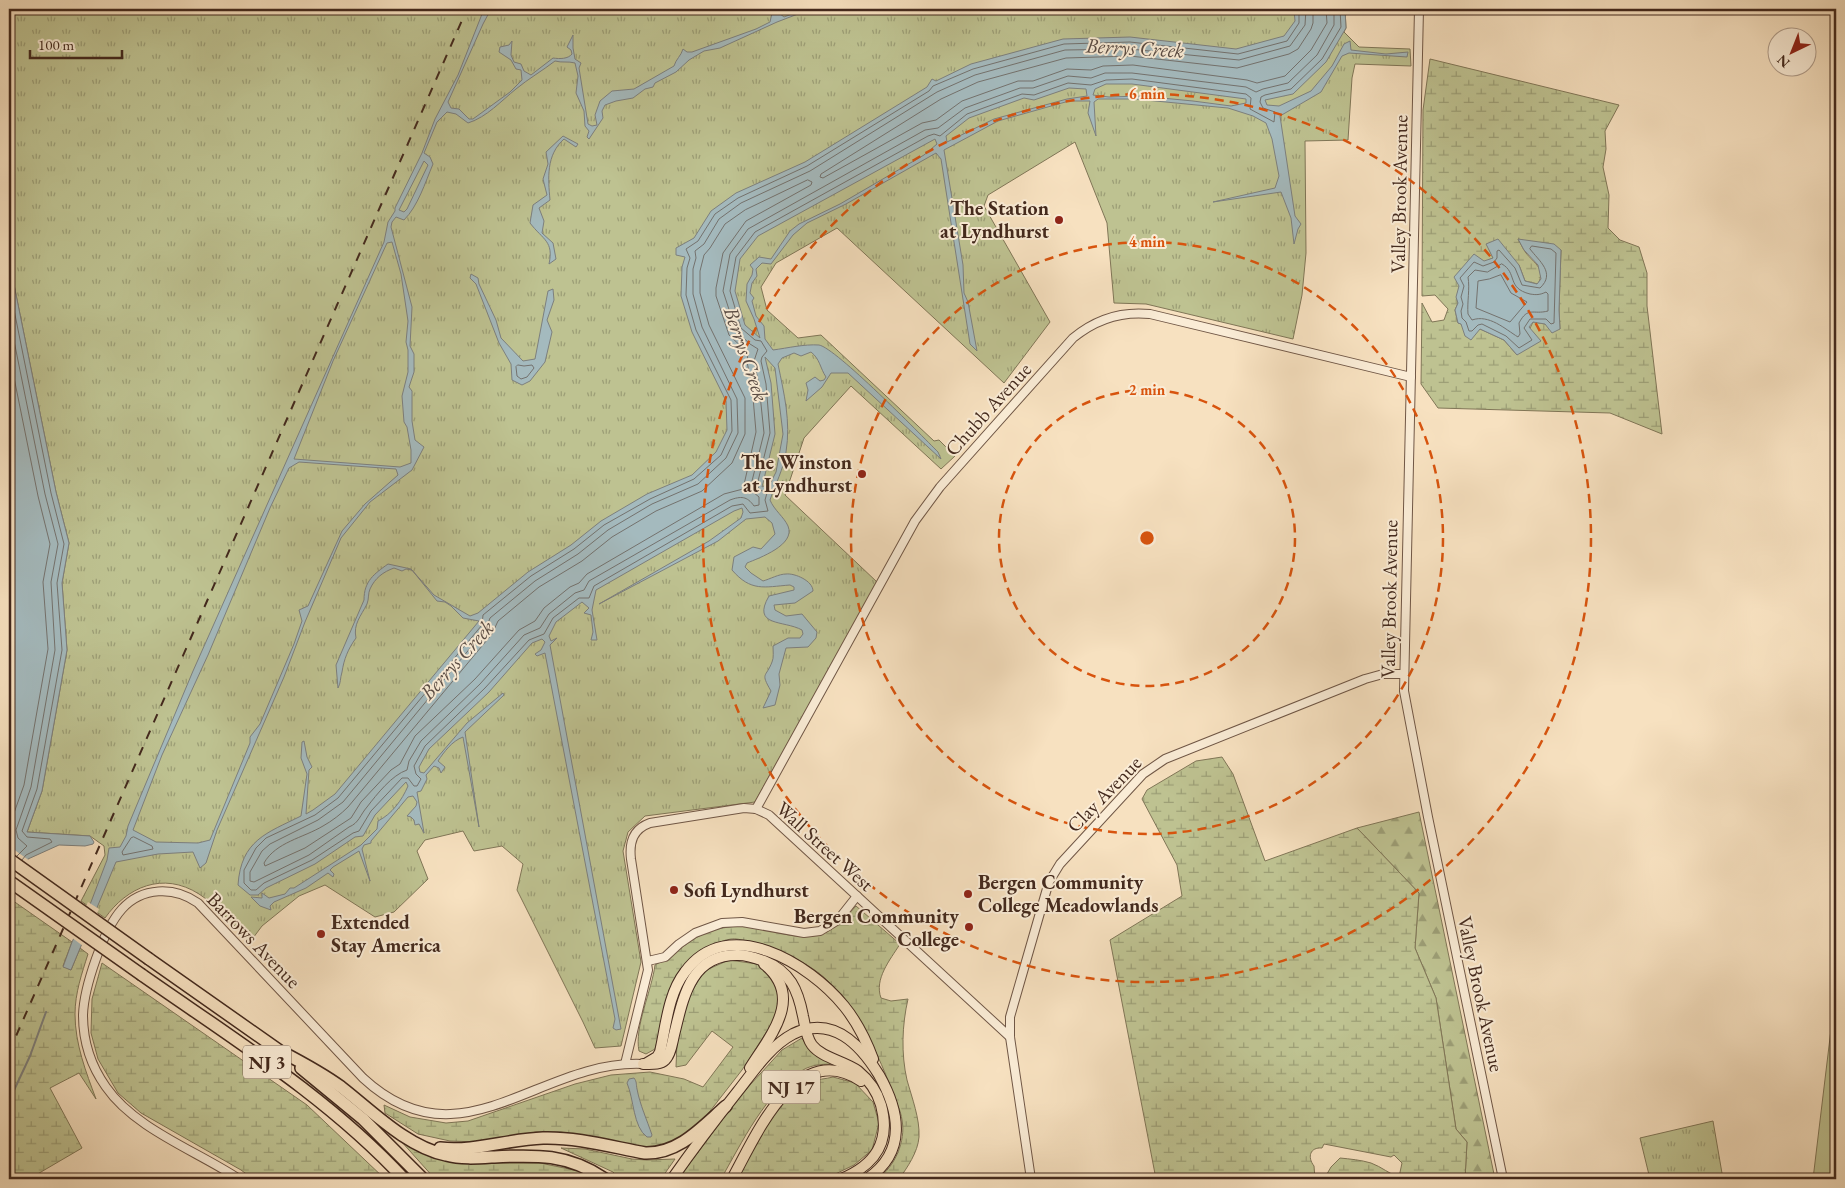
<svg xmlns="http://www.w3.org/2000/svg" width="1845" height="1188" font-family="'EB Garamond',serif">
	<defs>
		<pattern id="forest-firs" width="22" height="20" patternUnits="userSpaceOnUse" patternTransform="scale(1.25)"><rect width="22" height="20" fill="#bec291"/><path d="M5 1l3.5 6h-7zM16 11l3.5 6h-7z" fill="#9c9e76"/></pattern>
		<pattern id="wetland-marsh" width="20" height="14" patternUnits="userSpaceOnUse" patternTransform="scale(1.25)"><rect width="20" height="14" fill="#bec291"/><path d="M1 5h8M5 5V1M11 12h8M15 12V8" fill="none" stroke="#9c9e76"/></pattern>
		<pattern id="park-tufts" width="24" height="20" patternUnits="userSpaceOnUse" patternTransform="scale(1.25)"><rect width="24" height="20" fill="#bec291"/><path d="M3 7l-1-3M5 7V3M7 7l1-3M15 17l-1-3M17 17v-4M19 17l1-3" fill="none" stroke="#9c9e76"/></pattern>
	</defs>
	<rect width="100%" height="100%" fill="#f7e1c0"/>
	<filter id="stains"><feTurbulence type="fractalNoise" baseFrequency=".004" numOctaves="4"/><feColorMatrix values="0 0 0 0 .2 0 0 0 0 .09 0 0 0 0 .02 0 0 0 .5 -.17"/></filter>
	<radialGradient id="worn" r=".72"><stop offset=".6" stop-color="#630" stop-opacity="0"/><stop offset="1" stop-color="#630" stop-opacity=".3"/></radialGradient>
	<!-- green -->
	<path fill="#bec291" stroke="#807657" d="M1836 988V1179H1813Z"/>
	<!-- forest -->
	<path fill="url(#forest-firs)" stroke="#807657" d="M1419 812 1495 1179H1465L1467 1142 1456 1129 1436 998 1415 948 1419 893 1357 828Z"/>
	<!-- wetland -->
	<g fill="url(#wetland-marsh)" stroke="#807657" fill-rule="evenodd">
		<path d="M1430 59 1619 105 1605 131 1606 149 1603 167 1609 195 1608 228 1620 240 1639 247 1647 273V306L1662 434 1610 413 1438 408 1421 384 1422 303 1432 322 1444 320 1448 309 1435 295 1422 296 1423 110ZM1518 239 1561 250 1559 310 1560 329 1545 324 1533 322 1517 355 1504 340 1480 329 1458 323 1455 310 1458 303C1452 286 1478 264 1493 258L1487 244 1519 265 1525 281 1538 284C1546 269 1534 263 1526 253 1523 249 1521 244 1518 239Z"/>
		<path d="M1222 757 1233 774 1265 861 1357 828 1419 893 1415 948 1436 998 1456 1129 1467 1142 1465 1179H1324L1331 1167 1340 1158C1350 1159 1361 1160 1371 1163 1382 1167 1389 1174 1399 1177L1402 1163 1394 1155 1391 1157 1324 1144 1322 1148C1310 1147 1307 1157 1314 1166L1315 1179H1156L1110 940 1182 896 1177 865 1142 799 1147 790 1196 761Z"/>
		<path d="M9 898 72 942 63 966 71 970 80 948 88 954C82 973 75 993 75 1014 75 1044 86 1072 96 1099L79 1073 50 1088 82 1148 29 1179H9Z"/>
		<path d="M856 906 900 944C890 960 874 979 881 998L891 1001 908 999C902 1025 901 1054 907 1080 912 1098 920 1119 919 1137 918 1152 907 1168 899 1179H877C895 1167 906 1141 902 1120 901 1111 896 1102 893 1094 879 1054 859 1015 830 983 811 963 773 946 746 941 742 940 735 938 731 939 719 940 693 955 685 964 665 987 663 1021 655 1049L646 1054 639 1051C634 1027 652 990 655 965 676 955 691 936 714 930 721 928 733 926 741 926 769 926 796 944 824 933 837 927 847 916 856 906Z"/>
		<path d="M729 960 757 964 770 976 780 993 778 1014 742 1070 707 1115 680 1139 665 1145 651 1148 561 1132H536L478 1142 450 1141 418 1134 385 1113 384 1105 410 1117 446 1123 468 1121 575 1084 611 1075 650 1072 684 1079 703 1087 733 1047 712 1031 686 1065 676 1067 677 1042 687 1000 704 971Z"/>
		<path d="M102 963 307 1105 385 1179H253L241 1170 141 1113 118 1093 98 1059 91 1033 92 999Z"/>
		<path d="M802 1038C811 1054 820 1057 837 1064 825 1064 813 1064 803 1070 767 1090 741 1144 721 1179H678L740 1096 782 1050Z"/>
		<path d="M833 1077 855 1083 873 1102 879 1123 872 1150 854 1165 825 1179H737C753 1151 779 1093 810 1082 817 1079 826 1079 833 1077Z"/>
		<path d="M400 1140 433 1157 457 1163H540L584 1172 594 1179H435Z"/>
		<path d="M561 1148 585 1149 632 1159 647 1160 675 1159 661 1179H620L613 1172Z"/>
	</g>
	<!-- park -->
	<g fill="url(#park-tufts)" stroke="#807657">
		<path d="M9 9H1345L1346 28 1344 32 1359 47 1410 49 1411 66 1355 64 1352 78 1348 140 1305 141 1306 253 1302 295 1293 339 1146 304 1114 303 1107 223 1075 142 988 195 984 206 1050 322 1004 383 837 228 776 263 761 287 767 310 798 338 821 335 934 441 939 440 955 456 941 469 851 386 804 438 785 495 877 582 755 802 645 816 628 832 623 851 641 962 621 1046 595 1048 583 1022 517 890 523 864 502 846 474 851 463 831 425 840 417 851 428 879 394 912 375 917 325 885 299 896 262 926 250 942C234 926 218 906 199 894 163 871 127 887 105 918L81 901 105 855 104 846 90 836 27 832 42 791 67 650 62 583 69 543 56 492 9 260Z"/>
		<path d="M1713 1121 1723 1179H1650L1640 1138Z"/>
	</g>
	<!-- water -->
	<g fill="#a4babe" stroke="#7d807e" fill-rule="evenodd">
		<path d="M484 9H491L483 24 448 102 451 108 459 109 469 119H473L510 92 522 80 521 70 516 69 511 60 499 52 500 47 509 45 512 41 511 55 514 62 521 64 524 71 531 75 553 58C560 59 568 59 572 54L571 50 567 47 573 35V48L575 59 581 63 579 68 588 124 592 126 597 125 595 115 600 101 612 91 634 89 674 66C676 59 681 56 683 49L687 52H692L756 29 770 22 772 13 771 9H777L779 13 784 17 805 9H811L777 22 720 48 704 51 689 60 676 72 655 83 653 87 645 89 633 98 616 101 605 105 602 111 603 118 589 139 587 137 589 131 585 126 584 111 576 93 578 76 575 63C568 61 562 63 555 61 542 71 528 79 516 89 501 101 487 117 468 123L456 114 447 112 437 122 424 153 430 157 433 164C425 183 418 206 404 220L396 217 392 222 391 227 412 307 410 346 414 354V372L409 387 412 391V421L415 440 424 447 412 470 370 502 341 538 305 622 284 677 217 830 206 863 200 868 193 852 158 854 116 862 71 970 63 967 72 942 91 902 107 860 109 848 120 847 126 836 128 826 193 671 384 242 388 222 395 211V208L422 153 435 119 458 75ZM424 161 428 165 407 209 404 212 399 210ZM392 242 401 274 408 321 406 342 408 350V372L402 396 404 422 407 427 411 450V463L400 467 294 459 333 361 387 243ZM299 462 396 469 398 475 365 504 342 531 308 606 299 610 302 621 294 644 260 724 250 737V743L210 840 198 843 156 842 133 830 162 755 208 655 270 508 289 468Z"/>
		<path d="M1294 9H1345L1346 28 1326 62 1293 94 1265 100 1267 105 1279 106 1311 91 1332 66 1344 44 1350 41 1351 50 1386 54 1408 52 1407 57 1349 53 1342 56 1321 92 1280 116 1295 216 1301 224 1298 229 1294 244 1291 218 1281 192 1213 202 1275 188 1279 176 1272 139 1266 123 1253 116 1228 108 1217 107 1135 99H1098L1094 102 1096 136 1088 113 1090 101H1069L998 121 944 150 963 265 964 293 968 302 977 351 970 344 941 159 936 153 846 204 807 223 793 235 771 264 762 263 756 269 757 276 752 283 750 293 754 298 752 301 756 316 764 326 765 339 773 350C788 348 804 344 819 345 836 348 920 434 938 452L941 459 848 373H831L822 387 806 401 808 390 806 383 815 377 820 381 824 380 826 377C820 368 820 359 811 352L801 356 794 353 782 358 778 364C784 394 791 421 786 452 784 468 775 485 770 500 774 510 784 517 788 526 796 545 759 558 747 563L745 567 751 573 763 581C770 579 779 574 786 574 795 573 813 581 813 591L795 603 774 605 775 610 786 616 802 614 817 632 816 638 808 647 786 648 779 674 780 685 775 705 763 708 771 691C760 672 766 678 772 662 774 658 773 651 773 646L788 638H800L803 634 802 630C784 620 751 627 769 596L794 590V587L790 585C764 587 751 592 732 570L734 557 753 547 761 549 775 534 772 523 765 517 746 519 718 541 599 604 709 541 741 518 743 512 742 508 734 511 596 590 592 610 597 640H591L593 632 591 615 584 613 589 608 582 602 556 622 549 636 551 641 557 638 550 645 621 1029 616 1030 613 1028 615 1019 545 653 537 656 535 654 541 650 545 642 542 639 532 643 489 692 429 749 419 767 420 772 424 773 467 723 503 693 504 695 465 732 479 827 463 737C452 741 444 752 438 761L445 767 441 773 439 768 434 766 426 775 427 779 421 791 417 792 424 833 419 824 415 825 414 820 411 817 407 816 416 806 417 802 413 796 408 797 371 841V843L364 845 362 849 370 881 359 851 333 867 330 870 334 874 333 877 328 873 306 888 274 902 270 906 271 910 260 906 251 897 262 898V893L269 898 285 894 290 888H294L361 845 377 829 378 821C392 814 402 800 408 786L406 782 375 815 363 836 355 837 315 864 266 888 258 895H250L238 885C241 840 267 833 301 816L307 774 301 758 302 742 304 741 307 757 312 767 309 770 306 814 313 810 335 794 479 621 463 618 451 606 445 602 437 601 412 570 406 569 402 571 394 568C383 572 375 578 370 589 368 593 369 599 367 604 361 616 353 624 356 638 348 649 344 659 342 672 340 678 341 683 338 688L336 665 364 600C364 581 374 574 388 564L411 569 434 595 470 616 478 613 528 572 571 545 601 521 647 494 692 475 716 452 727 430 726 401 692 332 681 296 682 267 685 257 676 255V248L694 238 711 211 736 193 805 162 927 87 932 79 936 81 971 64 1063 39 1130 37 1236 49 1284 36 1295 21ZM1106 84H1132L1246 99V103L1231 106 1193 101 1141 96 1109 97 1093 95 1095 89ZM1069 88 1086 89 1087 96 1067 99 994 119 947 142 946 136 969 118 1024 98 1034 100ZM935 139 937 144 924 155 840 204 799 224 790 231 771 259 759 257 750 265 753 269 752 275 747 284 746 301 754 319 760 338 745 325 735 291 740 259 758 236ZM765 357 775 368 783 434 776 472 771 482 762 487 775 434 771 383Z"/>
		<path d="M563 136 578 144 576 147 564 139C546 155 548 178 550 200L539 208 544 221 542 233 553 243 556 259 549 264C554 241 543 240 530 223L533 205 547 195 543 179 548 164 546 152Z"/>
		<path d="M1498 239 1519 265 1525 281 1537 284 1541 279 1538 265 1524 250 1518 239 1554 244 1561 250 1559 310 1560 329 1552 333 1545 324 1533 322 1529 327 1541 341 1517 355 1504 340 1480 329 1471 340 1465 336 1461 324 1458 323 1455 310 1458 303 1456 297 1459 286 1454 277 1474 254 1484 261 1493 258 1486 244Z"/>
		<path d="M9 260 56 492 69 543 62 583 67 650 42 791 27 832 90 836 94 842 93 844 85 846 59 845 28 859 9 898Z"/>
		<path d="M471 274 478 278 479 284 496 320 501 338 523 361 535 359 548 291 553 289 554 300 547 320 552 332 545 362 530 381 522 385 512 380 511 364 499 343 476 284 470 278Z"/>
		<path d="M634 1078C637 1082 636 1084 637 1089 640 1105 647 1120 652 1135L651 1137H647C633 1127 634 1099 627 1083L629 1079Z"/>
	</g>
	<!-- pier -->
	<g fill="#f7e1c0">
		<path d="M9 846 30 861 12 896 9 894Z"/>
		<path d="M88 902 99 909 83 946 71 937Z"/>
	</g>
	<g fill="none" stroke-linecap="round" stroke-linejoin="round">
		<!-- shore -->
		<g stroke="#74726e" stroke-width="1">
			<path d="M1299 9V23L1287 41 1238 54 1130 42 1064 44 973 69 933 86 929 91 807 166 738 198 715 214 698 241 686 249 690 258 687 268 686 295 696 330 731 400 732 431 721 455 694 479 650 499 604 525 574 549 531 576 483 615 482 625 338 798 315 815 266 838 256 848 244 870V883L251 890H256L264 883 312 860 353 833 359 831 371 811 402 778H408L414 786H417L421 779 416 774 414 766 425 746 485 688 529 640 544 634 553 618 579 598H589L594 586 732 506 743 504 750 513 768 511 765 500 767 493 760 490 757 485 770 433 766 384 761 361 762 357 767 351 761 341 755 340 741 328 730 291 736 257 755 232 928 136 934 134 940 136 967 114 1022 94 1034 95 1068 83 1091 85 1106 80 1132 79 1246 94 1251 98 1250 109 1274 122 1275 112 1263 108 1260 102 1261 97 1265 95 1291 89 1322 59 1341 27 1340 9"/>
			<path d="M1306 9 1305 25 1290 46 1239 60 1130 49 1065 50 975 75 937 92 810 171 741 203 719 219 704 244 695 251 696 258 693 269V294L702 327 737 399 738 433 726 458 698 484 652 504 608 530 578 554 535 581 490 618 486 629 343 802 318 820 270 844 262 851 250 872V881L254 882 309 855 349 827C359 823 360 815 367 807 377 794 392 775 407 770L409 761 421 741 480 684 524 635 540 628 549 614 575 593 584 590 589 581 730 500C741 496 747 496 754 506L759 505V497L753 492 751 485 764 433 759 385 754 361 758 349 750 344 736 331 723 291 730 254 748 229 925 130 938 128 965 108 1020 88H1033L1068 76 1091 78 1105 73H1132L1246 87 1256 92 1263 89 1288 83 1317 55 1334 25V9"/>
			<path d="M1313 9V23L1311 29 1298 49 1289 54 1237 68 1130 56 1066 58 978 82 941 99 821 174 820 177 823 178 922 123 936 120 962 101 1018 81H1033L1067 69 1091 70 1103 66 1133 65 1247 80 1257 83 1285 76 1311 50 1327 23 1326 9"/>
			<path d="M808 180 812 182 811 185 746 221 723 253 716 288V296L729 335 748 353 747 362 752 386 756 432 743 489 724 494 587 574 579 583 570 587 544 608 535 621 519 630 475 679 415 736 400 764 391 770 361 802 351 818 305 848 265 866 264 863C276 842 303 838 323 826 332 821 341 814 348 807L492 634 498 621 539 587 582 561 612 537 656 511 702 491 732 463 745 434V398L709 325 700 293V271L704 255 710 248 725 224 745 210Z"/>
			<path d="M1532 246 1551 249 1556 253 1554 323 1551 324 1546 319H1530L1524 328 1532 340 1519 348 1506 336 1482 324 1478 325 1472 331H1469L1466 322 1462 318 1461 311 1463 304 1461 297 1464 286 1460 278 1474 262 1483 266 1494 262 1497 258V251L1499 250 1515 268 1522 285 1540 288C1556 273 1539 261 1530 249Z"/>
			<path d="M1502 264C1518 273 1506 288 1530 294 1536 295 1540 295 1546 292L1548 294V311C1533 315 1528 306 1519 323L1520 334 1518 337C1505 329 1489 314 1472 320L1468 314C1467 302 1470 289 1468 277L1475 270 1487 272Z"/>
			<path d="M1501 275 1511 293 1527 302 1510 322 1476 308 1478 281 1489 279Z"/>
			<path d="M9 285 51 493 64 544 57 583 62 650 37 789 22 831 27 837 50 839 52 842 26 855 22 860"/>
			<path d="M9 316 45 494 58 544 51 582 55 650 31 787 16 830 18 838 27 846 17 856"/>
			<path d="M9 353 38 496 50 544 43 582 48 649 24 785 9 827"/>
			<path d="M518 365 524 366 532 365 534 368 527 377 521 379 517 376 516 367Z"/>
			<path d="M134 837 152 846 153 849 123 855 122 852 131 838Z"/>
		</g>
		<!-- stream -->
		<path stroke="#7d807e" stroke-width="2" d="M9 1101 30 1056 46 1012"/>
		<!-- minor casing -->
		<g stroke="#705746" stroke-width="10">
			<g id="minor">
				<path d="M1419 9 1404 691 1428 817 1503 1179"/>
				<path d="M756 809 915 521 940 487 1073 338C1096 319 1121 311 1150 314L1411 377"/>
				<path d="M648 961 665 957 679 944 695 933 722 923 742 922 804 933 820 931 838 920 857 896"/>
				<path d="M625 1064 648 970 631 859C629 842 633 829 650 823L744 808 756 809 769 815 1010 1037"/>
				<path d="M239 1179C197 1151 135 1129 106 1087 91 1066 83 1041 83 1015 84 987 103 930 122 909 142 887 174 886 198 903L363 1078C461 1169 539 1059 643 1064"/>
				<path d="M1031 1179 1010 1037V1017L1046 892 1049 882 1060 864 1143 774 1165 759 1365 679 1383 674H1403"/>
			</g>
		</g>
		<!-- major casing -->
		<g stroke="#43291d" stroke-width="12">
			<g id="major">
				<path d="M647 1063 657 1057 660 1052C666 1026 668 994 685 972 728 913 810 964 844 1006 857 1022 866 1040 873 1059"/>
				<path d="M643 1064C651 1064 660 1065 665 1060 671 1054 672 1043 674 1035 683 999 690 954 738 955 747 955 756 958 764 961 790 971 798 990 803 1016 805 1025 806 1037 812 1045 822 1058 844 1061 858 1071 869 1080 877 1091 881 1105 891 1142 875 1165 841 1179"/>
				<path d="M750 1068C770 1036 805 997 764 964"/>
				<path d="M672 1179C693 1149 715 1120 738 1091 753 1072 770 1046 793 1034 832 1015 860 1044 879 1075 900 1112 907 1152 867 1179"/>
				<path d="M732 1179C756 1136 796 1038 861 1081"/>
			</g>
		</g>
		<!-- highway casing -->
		<g stroke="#43291d" stroke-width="14">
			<g id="highway">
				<path d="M149 959 287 1056"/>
				<path d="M142 975C232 1038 329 1098 404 1179"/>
				<path d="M282 1052C303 1063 322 1073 341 1087 372 1111 407 1147 446 1155 461 1159 476 1158 492 1157 535 1155 567 1153 605 1179"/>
				<path d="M301 1068 363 1119 423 1179"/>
				<path d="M440 1148C475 1152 508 1139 543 1138 577 1137 612 1147 645 1153 679 1154 702 1127 726 1106"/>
			</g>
		</g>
		<!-- minor -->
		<use href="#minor" stroke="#faecd6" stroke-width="8"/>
		<!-- major -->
		<use href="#major" stroke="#f7e1c0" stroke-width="10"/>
		<!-- highway -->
		<use href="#highway" stroke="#f7e1c0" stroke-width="11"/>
		<!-- rail -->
		<path stroke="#43291d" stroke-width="2" stroke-dasharray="9 9" stroke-linecap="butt" d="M9 1052 467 9"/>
		<!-- highway-bridge casing -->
		<g stroke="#43291d" stroke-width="14" stroke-linecap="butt">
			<g id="highway-bridge">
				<path d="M9 859 149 959"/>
				<path d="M9 881 142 975"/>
			</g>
		</g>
		<!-- highway-bridge -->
		<use href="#highway-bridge" stroke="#f7e1c0" stroke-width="11"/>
	</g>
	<!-- distance rings -->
	<g fill="none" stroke="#d8540e" stroke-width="2.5" stroke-dasharray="9 6">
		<circle cx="1147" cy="538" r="148"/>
		<circle cx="1147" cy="538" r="296"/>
		<circle cx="1147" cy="538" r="444"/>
	</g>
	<!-- markers -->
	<g fill="#8f2418" stroke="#faecd6" stroke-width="2">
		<circle cx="1059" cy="220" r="5"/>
		<circle cx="862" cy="474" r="5"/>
		<circle cx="674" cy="890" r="5"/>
		<circle cx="968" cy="894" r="5"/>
		<circle cx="969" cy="927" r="5"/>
		<circle cx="321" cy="934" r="5"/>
	</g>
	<g text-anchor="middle" stroke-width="4" stroke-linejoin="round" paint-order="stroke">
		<!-- shield labels -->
		<g fill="#faecd6" stroke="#7a6454" stroke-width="1">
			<rect x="243" y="1045.5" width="48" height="33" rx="4"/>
			<rect x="762" y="1070.5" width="58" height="33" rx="4"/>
		</g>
		<g font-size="19" font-weight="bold" fill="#43291d">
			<text x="267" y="1069">NJ 3</text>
			<text x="791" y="1094">NJ 17</text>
		</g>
		<!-- street labels -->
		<g font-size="20" fill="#43291d" stroke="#faecd6">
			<text transform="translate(1399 194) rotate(-89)" y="7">Valley Brook Avenue</text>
			<text transform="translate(988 409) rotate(-48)" y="7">Chubb Avenue</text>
			<text transform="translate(1389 599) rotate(-89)" y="7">Valley Brook Avenue</text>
			<text transform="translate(1104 794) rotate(-46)" y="7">Clay Avenue</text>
			<text transform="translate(825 846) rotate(42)" y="7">Wall Street West</text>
			<text transform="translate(254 940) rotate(46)" y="7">Barrows Avenue</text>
			<text transform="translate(1481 994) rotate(78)" y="7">Valley Brook Avenue</text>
		</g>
		<!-- poi labels -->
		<g font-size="20" font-weight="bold" fill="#43291d" stroke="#faecd6" text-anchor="end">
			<text x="1049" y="215">The Station<tspan x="1049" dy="23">at Lyndhurst</tspan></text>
			<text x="852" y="469">The Winston<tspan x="852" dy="23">at Lyndhurst</tspan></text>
			<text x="978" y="889" text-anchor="start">Bergen Community<tspan x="978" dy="23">College Meadowlands</tspan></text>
			<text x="684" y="897" text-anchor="start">Sofi Lyndhurst</text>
			<text x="959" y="923">Bergen Community<tspan x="959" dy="23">College</tspan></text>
			<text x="331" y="929" text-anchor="start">Extended<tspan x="331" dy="23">Stay America</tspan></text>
		</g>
		<!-- water labels -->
		<g font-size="21" font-style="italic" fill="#5b4d45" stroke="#faecd6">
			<text transform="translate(1135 48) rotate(3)" y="7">Berrys Creek</text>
			<text transform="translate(746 354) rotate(71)" y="7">Berrys Creek</text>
			<text transform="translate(457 660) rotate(-48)" y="7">Berrys Creek</text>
		</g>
	</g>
	<circle cx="1147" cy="538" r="8" fill="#d8540e" stroke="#faecd6" stroke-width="2.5"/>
	<g font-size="15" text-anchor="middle" font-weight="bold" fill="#d8540e" stroke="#faecd6" stroke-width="4" stroke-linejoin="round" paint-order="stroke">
		<text x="1147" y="99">6 min</text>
		<text x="1147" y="247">4 min</text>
		<text x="1147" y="395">2 min</text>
	</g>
	<!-- margin -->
	<rect width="1845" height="1188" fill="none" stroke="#f7e1c0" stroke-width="30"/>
	<rect x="10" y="10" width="1825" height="1168" fill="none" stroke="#43291d" stroke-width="2.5"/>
	<rect x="15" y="15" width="1815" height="1158" fill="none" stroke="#43291d"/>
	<!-- north arrow -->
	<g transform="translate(1792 52) rotate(223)"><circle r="24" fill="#faecd6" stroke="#b19e8c"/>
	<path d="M0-4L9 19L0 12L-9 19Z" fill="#8f2418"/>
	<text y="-8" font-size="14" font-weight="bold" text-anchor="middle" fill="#43291d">N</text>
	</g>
	<!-- scale -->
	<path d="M30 50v8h92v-8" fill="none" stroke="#43291d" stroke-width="2.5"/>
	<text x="38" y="50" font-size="15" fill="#43291d" stroke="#faecd6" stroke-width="4" paint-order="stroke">100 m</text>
	<rect width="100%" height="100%" filter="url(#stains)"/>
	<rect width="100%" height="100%" fill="url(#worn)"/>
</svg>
